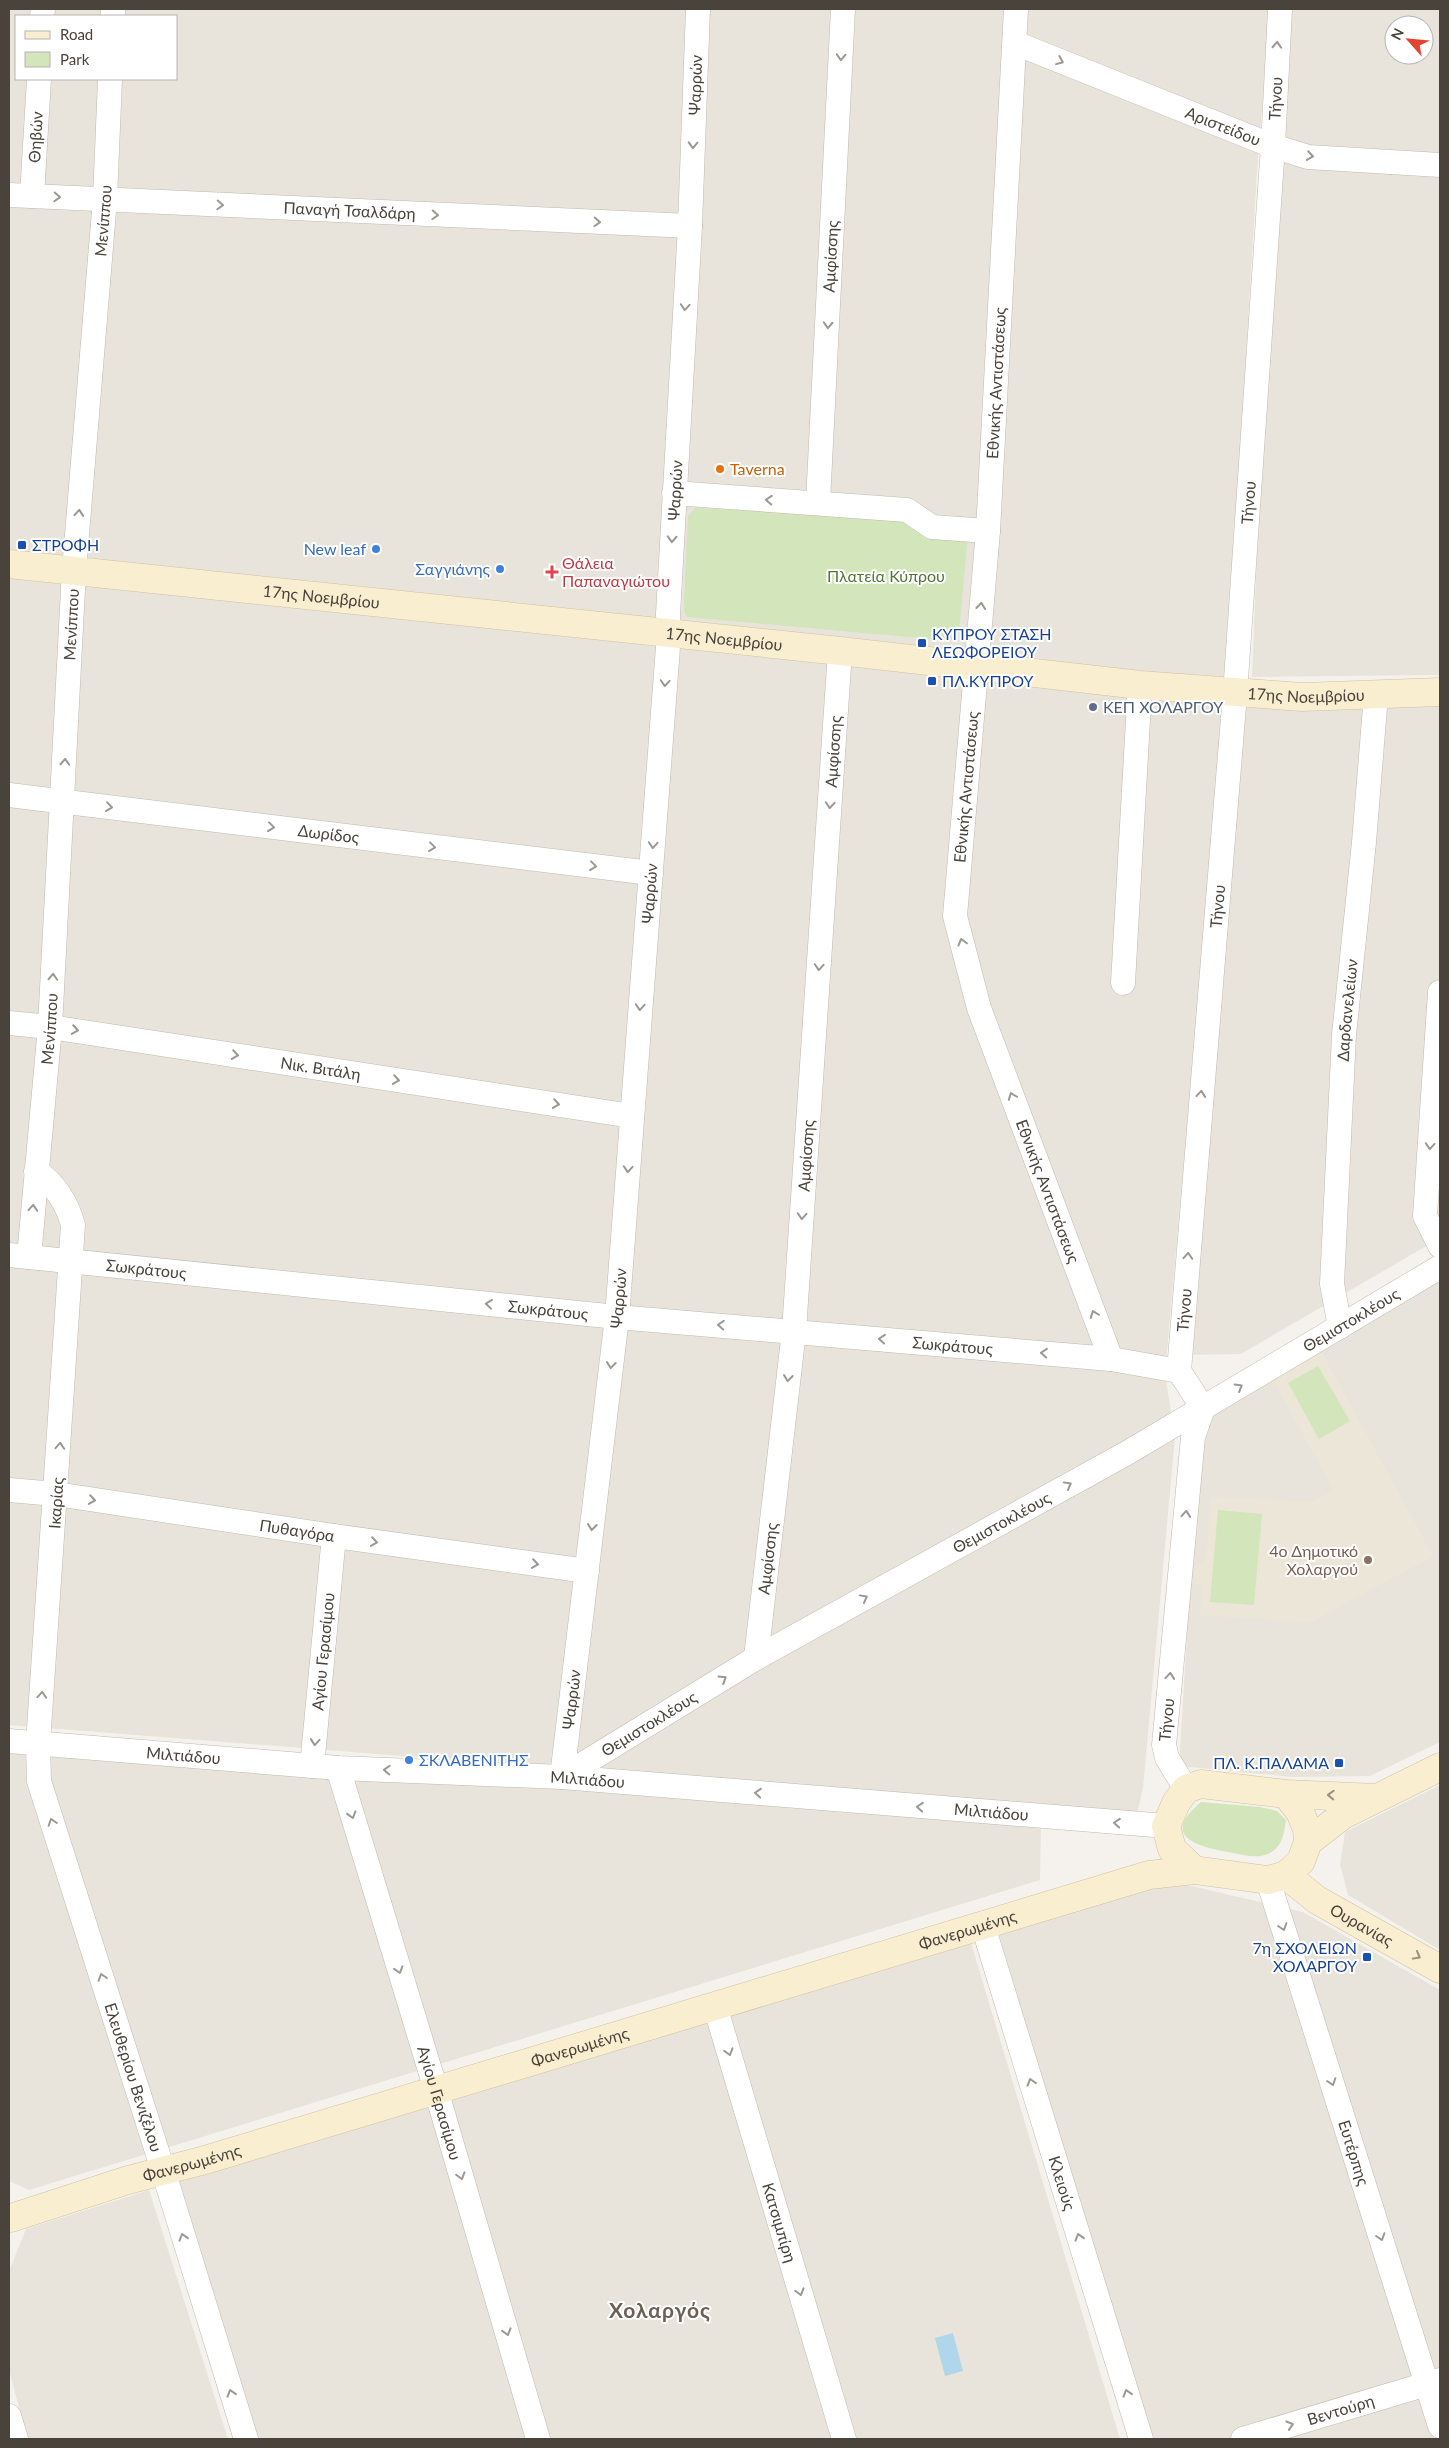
<svg xmlns="http://www.w3.org/2000/svg" width="1449" height="2448" font-family="Lato,sans-serif">
	<rect width="100%" height="100%" fill="#f5f2ed"/>
	<!-- residential -->
	<g fill="#e8e4db" fill-rule="evenodd">
		<path d="M9 9H1270L1257 171 1227 679 1165 1374 1175 1437 1143 1788 1137 1814 9 1725ZM16 16H176V79H16Z"/>
		<path d="M1283 9H1440V675L1252 677 1273 133ZM1394 25H1424V55H1394Z"/>
		<path d="M1440 700V1238L1241 1354 1184 1355 1246 708Z"/>
		<path d="M1440 1280V1742L1370 1776 1293 1777 1179 1766 1200 1424Z"/>
		<path d="M9 1748 1041 1825 1040 1880 29 2190 9 2181Z"/>
		<path d="M1440 1785V1950L1348 1895 1340 1864 1345 1832Z"/>
		<path d="M1166 1880 1303 1912 1440 1990V2439H1147L999 1934Z"/>
		<path d="M971 1943 1120 2439H256L177 2178Z"/>
		<path d="M149 2190 228 2439H27L9 2369V2271L26 2229Z"/>
	</g>
	<!-- education -->
	<path fill="#ece6d8" d="M1320 1349 1433 1556 1311 1622 1200 1615 1203 1586 1193 1584 1195 1566 1206 1561 1211 1497 1310 1502 1334 1491 1272 1378Z"/>
	<!-- green -->
	<g fill="#d3e5ba">
		<path d="M695 508 909 519 968 534 959 633 953 640H941L687 617 684 611V601L688 516Z"/>
		<path d="M1318 1366 1350 1421 1319 1439 1288 1383Z"/>
		<path d="M1218 1510 1262 1514 1254 1605 1210 1602Z"/>
		<path d="M1201 1802 1260 1807 1277 1811 1286 1820C1284 1833 1283 1846 1270 1853 1257 1860 1241 1854 1228 1852 1194 1846 1161 1835 1201 1802Z"/>
	</g>
	<!-- water -->
	<path fill="#b0d6eb" d="M953 2333 963 2371 945 2376 935 2338Z"/>
	<g fill="none" stroke-linecap="round" stroke-linejoin="round">
		<!-- street casing -->
		<g stroke="#c0b9b0" stroke-width="25">
			<g id="street">
				<path id="s1" d="M1016 9 988 531 955 916 979 1008 1111 1359"/>
				<path d="M42 16 43 9"/>
				<path d="M113 16V9"/>
				<path id="s2" d="M1015 43 1273 146 1308 157 1440 165"/>
				<path id="s3" d="M9 195 690 226"/>
				<path id="s4" d="M32 196 39 79"/>
				<path d="M674 493 907 510 932 527 988 531"/>
				<path id="s5" d="M818 502 843 9"/>
				<path id="s6" d="M9 795 651 873"/>
				<path d="M1123 983 1140 685"/>
				<path d="M1440 992 1425 1216 1440 1246"/>
				<path id="s7" d="M9 1023 50 1027 632 1116"/>
				<path id="s8" d="M36 1171C55 1184 67 1203 73 1225L38 1744 39 1781 163 2170 246 2439"/>
				<path id="s9" d="M9 1255 617 1317 1111 1359 1179 1371"/>
				<path id="s10" d="M29 1257 50 1027 74 570 105 199 110 79"/>
				<path id="s11" d="M1340 1327 1332 1284 1344 1035 1364 842 1376 695"/>
				<path id="s12" d="M9 1490 56 1494 334 1536 587 1571"/>
				<path id="s13" d="M756 1658 794 1331 840 651"/>
				<path id="s14" d="M9 1741 338 1768 562 1777 1166 1826"/>
				<path id="s15" d="M312 1766 334 1536"/>
				<path id="s16" d="M338 1768 436 2090 538 2439"/>
				<path id="s17" d="M562 1777 617 1317 669 634 668 614 690 226 698 9"/>
				<path id="s18" d="M562 1777 756 1658 1127 1453 1440 1267"/>
				<path id="s19" d="M1186 1789 1167 1758 1164 1745 1193 1437 1203 1408 1179 1371 1235 694 1273 146 1280 9"/>
				<path id="s20" d="M1268 1880 1440 2426"/>
				<path id="s21" d="M983 1926 1141 2439"/>
				<path id="s22" d="M715 2006 844 2439"/>
				<path d="M9 2416 16 2439"/>
				<path id="s23" d="M1243 2439 1440 2380"/>
			</g>
		</g>
		<!-- secondary casing -->
		<g stroke="#d0c1a1" stroke-width="29">
			<g id="secondary">
				<path id="s24" d="M9 564 840 651 1140 685 1302 697 1440 692"/>
				<path d="M1286 1794 1300 1812 1307 1829 1308 1842 1301 1861 1286 1875 1268 1880 1194 1870 1172 1849 1166 1826 1176 1803 1186 1789 1201 1784 1286 1794 1376 1798"/>
				<path d="M1308 1842 1343 1815 1440 1767"/>
				<path id="s25" d="M1286 1875 1317 1900 1440 1969"/>
				<path id="s26" d="M11 2218 128 2180 205 2160 1149 1875 1194 1870"/>
			</g>
		</g>
		<!-- street -->
		<use href="#street" stroke="#fff" stroke-width="24"/>
		<!-- secondary -->
		<use href="#secondary" stroke="#faeed1" stroke-width="28"/>
	</g>
	<!-- one-way arrows -->
	<defs><path id="oneway-chevron" d="M-2-3.5L2.5 0L-2 3.5" fill="none" stroke-width="1.6" stroke-linecap="round" stroke-linejoin="round" transform="scale(1.25)"/></defs>
	<g stroke="#9b9893">
		<use href="#oneway-chevron" transform="translate(1277 45) rotate(-87)"/>
		<use href="#oneway-chevron" transform="translate(841 57) rotate(93)"/>
		<use href="#oneway-chevron" transform="translate(1060 61) rotate(22)"/>
		<use href="#oneway-chevron" transform="translate(693 145) rotate(92)"/>
		<use href="#oneway-chevron" transform="translate(1310 156) rotate(9)"/>
		<use href="#oneway-chevron" transform="translate(57 197) rotate(3)"/>
		<use href="#oneway-chevron" transform="translate(220 205) rotate(3)"/>
		<use href="#oneway-chevron" transform="translate(435 215) rotate(3)"/>
		<use href="#oneway-chevron" transform="translate(597 222) rotate(3)"/>
		<use href="#oneway-chevron" transform="translate(685 307) rotate(94)"/>
		<use href="#oneway-chevron" transform="translate(828 325) rotate(93)"/>
		<use href="#oneway-chevron" transform="translate(769 500) rotate(-176)"/>
		<use href="#oneway-chevron" transform="translate(79 513) rotate(-85)"/>
		<use href="#oneway-chevron" transform="translate(672 539) rotate(93)"/>
		<use href="#oneway-chevron" transform="translate(981 606) rotate(-84)"/>
		<use href="#oneway-chevron" transform="translate(665 683) rotate(94)"/>
		<use href="#oneway-chevron" transform="translate(65 762) rotate(-87)"/>
		<use href="#oneway-chevron" transform="translate(830 805) rotate(94)"/>
		<use href="#oneway-chevron" transform="translate(109 807) rotate(7)"/>
		<use href="#oneway-chevron" transform="translate(271 827) rotate(7)"/>
		<use href="#oneway-chevron" transform="translate(653 845) rotate(94)"/>
		<use href="#oneway-chevron" transform="translate(432 847) rotate(7)"/>
		<use href="#oneway-chevron" transform="translate(593 866) rotate(7)"/>
		<use href="#oneway-chevron" transform="translate(962 942) rotate(-105)"/>
		<use href="#oneway-chevron" transform="translate(819 967) rotate(94)"/>
		<use href="#oneway-chevron" transform="translate(53 977) rotate(-87)"/>
		<use href="#oneway-chevron" transform="translate(640 1007) rotate(94)"/>
		<use href="#oneway-chevron" transform="translate(75 1030) rotate(9)"/>
		<use href="#oneway-chevron" transform="translate(235 1055) rotate(9)"/>
		<use href="#oneway-chevron" transform="translate(396 1080) rotate(9)"/>
		<use href="#oneway-chevron" transform="translate(1201 1094) rotate(-85)"/>
		<use href="#oneway-chevron" transform="translate(1012 1096) rotate(-111)"/>
		<use href="#oneway-chevron" transform="translate(556 1104) rotate(9)"/>
		<use href="#oneway-chevron" transform="translate(1430 1146) rotate(94)"/>
		<use href="#oneway-chevron" transform="translate(628 1169) rotate(94)"/>
		<use href="#oneway-chevron" transform="translate(33 1208) rotate(-86)"/>
		<use href="#oneway-chevron" transform="translate(802 1216) rotate(94)"/>
		<use href="#oneway-chevron" transform="translate(1188 1256) rotate(-86)"/>
		<use href="#oneway-chevron" transform="translate(489 1304) rotate(-174)"/>
		<use href="#oneway-chevron" transform="translate(1094 1314) rotate(-111)"/>
		<use href="#oneway-chevron" transform="translate(721 1325) rotate(-176)"/>
		<use href="#oneway-chevron" transform="translate(882 1339) rotate(-175)"/>
		<use href="#oneway-chevron" transform="translate(1044 1353) rotate(-175)"/>
		<use href="#oneway-chevron" transform="translate(611 1365) rotate(97)"/>
		<use href="#oneway-chevron" transform="translate(788 1378) rotate(97)"/>
		<use href="#oneway-chevron" transform="translate(1239 1387) rotate(-31)"/>
		<use href="#oneway-chevron" transform="translate(60 1446) rotate(-86)"/>
		<use href="#oneway-chevron" transform="translate(1068 1485) rotate(-29)"/>
		<use href="#oneway-chevron" transform="translate(92 1500) rotate(9)"/>
		<use href="#oneway-chevron" transform="translate(1186 1514) rotate(-85)"/>
		<use href="#oneway-chevron" transform="translate(592 1527) rotate(97)"/>
		<use href="#oneway-chevron" transform="translate(374 1542) rotate(8)"/>
		<use href="#oneway-chevron" transform="translate(535 1564) rotate(8)"/>
		<use href="#oneway-chevron" transform="translate(864 1598) rotate(-29)"/>
		<use href="#oneway-chevron" transform="translate(1170 1676) rotate(-85)"/>
		<use href="#oneway-chevron" transform="translate(723 1679) rotate(-32)"/>
		<use href="#oneway-chevron" transform="translate(42 1695) rotate(-86)"/>
		<use href="#oneway-chevron" transform="translate(315 1742) rotate(95)"/>
		<use href="#oneway-chevron" transform="translate(387 1770) rotate(-178)"/>
		<use href="#oneway-chevron" transform="translate(758 1793) rotate(-175)"/>
		<use href="#oneway-chevron" transform="translate(920 1807) rotate(-175)"/>
		<use href="#oneway-chevron" transform="translate(352 1815) rotate(73)"/>
		<use href="#oneway-chevron" transform="translate(52 1822) rotate(-108)"/>
		<use href="#oneway-chevron" transform="translate(1117 1823) rotate(-175)"/>
		<use href="#oneway-chevron" transform="translate(1283 1927) rotate(72)"/>
		<use href="#oneway-chevron" transform="translate(399 1970) rotate(73)"/>
		<use href="#oneway-chevron" transform="translate(102 1977) rotate(-108)"/>
		<use href="#oneway-chevron" transform="translate(729 2052) rotate(74)"/>
		<use href="#oneway-chevron" transform="translate(1031 2082) rotate(-107)"/>
		<use href="#oneway-chevron" transform="translate(1332 2082) rotate(72)"/>
		<use href="#oneway-chevron" transform="translate(461 2176) rotate(74)"/>
		<use href="#oneway-chevron" transform="translate(183 2237) rotate(-107)"/>
		<use href="#oneway-chevron" transform="translate(1079 2237) rotate(-107)"/>
		<use href="#oneway-chevron" transform="translate(1381 2237) rotate(72)"/>
		<use href="#oneway-chevron" transform="translate(800 2292) rotate(74)"/>
		<use href="#oneway-chevron" transform="translate(507 2332) rotate(74)"/>
		<use href="#oneway-chevron" transform="translate(231 2393) rotate(-107)"/>
		<use href="#oneway-chevron" transform="translate(1127 2393) rotate(-107)"/>
		<use href="#oneway-chevron" transform="translate(1290 2425) rotate(-17)"/>
	</g>
	<g stroke="#99907e">
		<use href="#oneway-chevron" transform="translate(1331 1795) rotate(-178)"/>
		<use href="#oneway-chevron" transform="translate(1417 1956) rotate(29)"/>
	</g>
	<!-- markers -->
	<circle fill="#e8710a" stroke="#fff" stroke-width="2" cx="720" cy="469" r="5"/>
	<g fill="#1a4fb4" stroke="#fff" stroke-width="2">
		<rect x="17" y="540" width="10" height="10" rx="2.5"/>
		<rect x="917" y="638" width="10" height="10" rx="2.5"/>
		<rect x="927" y="676" width="10" height="10" rx="2.5"/>
		<rect x="1334" y="1758" width="10" height="10" rx="2.5"/>
		<rect x="1362" y="1952" width="10" height="10" rx="2.5"/>
	</g>
	<g fill="#3f7fe0" stroke="#fff" stroke-width="2">
		<circle cx="376" cy="549" r="5"/>
		<circle cx="500" cy="569" r="5"/>
		<circle cx="409" cy="1760" r="5"/>
	</g>
	<path fill="#e0444e" stroke="#fff" stroke-width="2" d="M549.5 564.5h5v5h5v5h-5v5h-5v-5h-5v-5h5z"/>
	<circle fill="#5c6f8a" stroke="#fff" stroke-width="2" cx="1093" cy="707" r="5"/>
	<circle fill="#8d6e63" stroke="#fff" stroke-width="2" cx="1368" cy="1560" r="5"/>
	<g text-anchor="middle" stroke-width="4" stroke-linejoin="round" paint-order="stroke">
		<!-- street labels -->
		<g font-size="16" fill="#49433b" stroke="#fff">
			<text dy="6" stroke="none"><textPath href="#s17" startOffset="1698">Ψαρρών</textPath></text>
			<text dy="6" stroke="none"><textPath href="#s19" startOffset="1710">Τήνου</textPath></text>
			<text dy="6" stroke="none"><textPath href="#s2" startOffset="224">Αριστείδου</textPath></text>
			<text dy="6" stroke="none"><textPath href="#s4" startOffset="59">Θηβών</textPath></text>
			<text dy="6" stroke="none"><textPath href="#s3" startOffset="341">Παναγή Τσαλδάρη</textPath></text>
			<text dy="6" stroke="none"><textPath href="#s10" startOffset="1039">Μενίππου</textPath></text>
			<text dy="6" stroke="none"><textPath href="#s5" startOffset="246">Αμφίσσης</textPath></text>
			<text transform="translate(996 383) rotate(-87)" y="6">Εθνικής Αντιστάσεως</text>
			<text dy="6" stroke="none"><textPath href="#s17" startOffset="1292">Ψαρρών</textPath></text>
			<text dy="6" stroke="none"><textPath href="#s19" startOffset="1305">Τήνου</textPath></text>
			<text dy="6" stroke="none"><textPath href="#s24" startOffset="314">17ης Νοεμβρίου</textPath></text>
			<text dy="6" stroke="none"><textPath href="#s10" startOffset="634">Μενίππου</textPath></text>
			<text dy="6" stroke="none"><textPath href="#s24" startOffset="719">17ης Νοεμβρίου</textPath></text>
			<text dy="6" stroke="none"><textPath href="#s24" startOffset="1304">17ης Νοεμβρίου</textPath></text>
			<text dy="6" stroke="none"><textPath href="#s13" startOffset="910">Αμφίσσης</textPath></text>
			<text transform="translate(966 787) rotate(-85)" y="6">Εθνικής Αντιστάσεως</text>
			<text dy="6" stroke="none"><textPath href="#s6" startOffset="322">Δωρίδος</textPath></text>
			<text dy="6" stroke="none"><textPath href="#s17" startOffset="888">Ψαρρών</textPath></text>
			<text dy="6" stroke="none"><textPath href="#s19" startOffset="900">Τήνου</textPath></text>
			<text dy="6" stroke="none"><textPath href="#s11" startOffset="318">Δαρδανελείων</textPath></text>
			<text dy="6" stroke="none"><textPath href="#s10" startOffset="229">Μενίππου</textPath></text>
			<text dy="6" stroke="none"><textPath href="#s7" startOffset="315">Νικ. Βιτάλη</textPath></text>
			<text dy="6" stroke="none"><textPath href="#s13" startOffset="505">Αμφίσσης</textPath></text>
			<text dy="6" stroke="none"><textPath href="#s1" startOffset="1200">Εθνικής Αντιστάσεως</textPath></text>
			<text dy="6" stroke="none"><textPath href="#s9" startOffset="138">Σωκράτους</textPath></text>
			<text dy="6" stroke="none"><textPath href="#s17" startOffset="482">Ψαρρών</textPath></text>
			<text dy="6" stroke="none"><textPath href="#s9" startOffset="542">Σωκράτους</textPath></text>
			<text dy="6" stroke="none"><textPath href="#s19" startOffset="495">Τήνου</textPath></text>
			<text dy="6" stroke="none"><textPath href="#s18" startOffset="912">Θεμιστοκλέους</textPath></text>
			<text dy="6" stroke="none"><textPath href="#s9" startOffset="948">Σωκράτους</textPath></text>
			<text transform="translate(56 1503) rotate(-86)" y="6">Ικαρίας</text>
			<text dy="6" stroke="none"><textPath href="#s18" startOffset="508">Θεμιστοκλέους</textPath></text>
			<text dy="6" stroke="none"><textPath href="#s12" startOffset="291">Πυθαγόρα</textPath></text>
			<text dy="6" stroke="none"><textPath href="#s13" startOffset="100">Αμφίσσης</textPath></text>
			<text dy="6" stroke="none"><textPath href="#s15" startOffset="115">Αγίου Γερασίμου</textPath></text>
			<text dy="6" stroke="none"><textPath href="#s17" startOffset="78">Ψαρρών</textPath></text>
			<text dy="6" stroke="none"><textPath href="#s19" startOffset="75">Τήνου</textPath></text>
			<text dy="6" stroke="none"><textPath href="#s18" startOffset="102">Θεμιστοκλέους</textPath></text>
			<text dy="6" stroke="none"><textPath href="#s14" startOffset="175">Μιλτιάδου</textPath></text>
			<text dy="6" stroke="none"><textPath href="#s14" startOffset="580">Μιλτιάδου</textPath></text>
			<text dy="6" stroke="none"><textPath href="#s14" startOffset="985">Μιλτιάδου</textPath></text>
			<text dy="6" stroke="none"><textPath href="#s25" startOffset="91">Ουρανίας</textPath></text>
			<text dy="6" stroke="none"><textPath href="#s26" startOffset="999">Φανερωμένης</textPath></text>
			<text dy="6" stroke="none"><textPath href="#s26" startOffset="594">Φανερωμένης</textPath></text>
			<text dy="6" stroke="none"><textPath href="#s8" startOffset="935">Ελευθερίου Βενιζέλου</textPath></text>
			<text dy="6" stroke="none"><textPath href="#s16" startOffset="350">Αγίου Γερασίμου</textPath></text>
			<text dy="6" stroke="none"><textPath href="#s20" startOffset="286">Ευτέρπης</textPath></text>
			<text dy="6" stroke="none"><textPath href="#s26" startOffset="189">Φανερωμένης</textPath></text>
			<text dy="6" stroke="none"><textPath href="#s21" startOffset="269">Κλειούς</textPath></text>
			<text dy="6" stroke="none"><textPath href="#s22" startOffset="226">Κατσιμπίρη</textPath></text>
			<text dy="6" stroke="none"><textPath href="#s23" startOffset="102">Βεντούρη</textPath></text>
		</g>
		<!-- food labels -->
		<g font-size="16" fill="#c56008" stroke="#fff" text-anchor="start">
			<text x="730" y="475">Taverna</text>
		</g>
		<!-- transit labels -->
		<g font-size="16" fill="#164399" stroke="#fff" text-anchor="start">
			<text x="32" y="551">ΣΤΡΟΦΗ</text>
			<text x="932" y="640">ΚΥΠΡΟΥ ΣΤΑΣΗ<tspan x="932" dy="18">ΛΕΩΦΟΡΕΙΟΥ</tspan></text>
			<text x="942" y="687">ΠΛ.ΚΥΠΡΟΥ</text>
			<text x="1329" y="1769" text-anchor="end">ΠΛ. Κ.ΠΑΛΑΜΑ</text>
			<text x="1357" y="1954" text-anchor="end">7η ΣΧΟΛΕΙΩΝ<tspan x="1357" dy="18">ΧΟΛΑΡΓΟΥ</tspan></text>
		</g>
		<!-- shop labels -->
		<g font-size="16" fill="#366cbe" stroke="#fff" text-anchor="end">
			<text x="366" y="555">New leaf</text>
			<text x="490" y="575">Σαγγιάνης</text>
			<text x="419" y="1766" text-anchor="start">ΣΚΛΑΒΕΝΙΤΗΣ</text>
		</g>
		<!-- health labels -->
		<g font-size="16" fill="#be3a42" stroke="#fff" text-anchor="start">
			<text x="562" y="569">Θάλεια<tspan x="562" dy="18">Παπαναγιώτου</tspan></text>
		</g>
		<!-- park labels -->
		<g font-size="16" fill="#4f7632" stroke="#fff">
			<text x="886" y="582">Πλατεία Κύπρου</text>
		</g>
		<!-- service labels -->
		<g font-size="16" fill="#4e5e75" stroke="#fff" text-anchor="start">
			<text x="1103" y="713">ΚΕΠ ΧΟΛΑΡΓΟΥ</text>
		</g>
		<!-- education labels -->
		<g font-size="16" fill="#785e54" stroke="#fff" text-anchor="end">
			<text x="1358" y="1557">4ο Δημοτικό<tspan x="1358" dy="18">Χολαργού</tspan></text>
		</g>
		<!-- district labels -->
		<g font-size="21" font-weight="bold" letter-spacing="1" fill="#6b6053" stroke="#fff">
			<text x="660" y="2318">Χολαργός</text>
		</g>
	</g>
	<!-- border -->
	<rect width="1449" height="2448" fill="none" stroke="#49433b" stroke-width="20"/>
	<!-- legend -->
	<rect x="15" y="15" width="162" height="65" fill="#ffffff" stroke="#b6b4b1"/>
	<rect x="25" y="31" width="25" height="8" fill="#faeed1" stroke="#b6b4b1"/>
	<text x="60" y="40" font-size="15" fill="#49433b">Road</text>
	<rect x="25" y="52" width="25" height="15" fill="#d3e5ba" stroke="#b6b4b1"/>
	<text x="60" y="65" font-size="15" fill="#49433b">Park</text>
	<!-- north arrow -->
	<g transform="translate(1409 40) rotate(297)"><circle r="24" fill="#ffffff" stroke="#b6b4b1"/>
	<path d="M0-4L9 19L0 12L-9 19Z" fill="#e64432"/>
	<text y="-8" font-size="14" font-weight="bold" text-anchor="middle" fill="#49433b">N</text>
	</g>
</svg>
